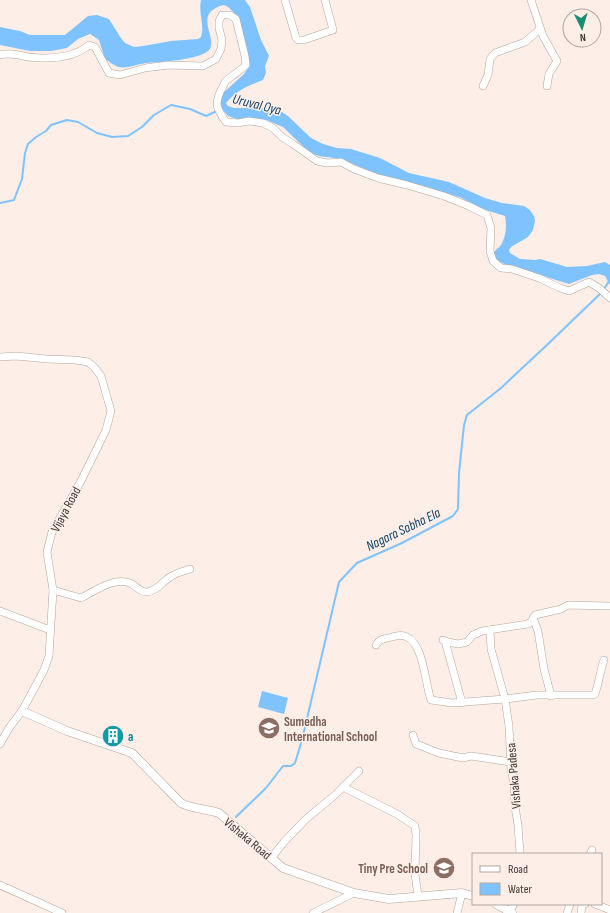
<svg xmlns="http://www.w3.org/2000/svg" width="610" height="913" font-family="'Sofia Sans Condensed',sans-serif">
	<rect width="100%" height="100%" fill="#fdeee7"/>
	<!-- water -->
	<g fill="#7fc3fe">
		<path d="M201 0H245L250 7 261 40 269 56 265 66 266 73 263 80C248 86 237 90 226 103L228 106 234 108H276L288 116 311 138 323 144 337 148 351 149 380 158 409 173 449 182 485 198 502 203 524 206 530 210 534 216 535 221 533 230 528 237 511 247 509 250 510 253 520 259 535 260 540 259 567 267 587 266 605 262 610 265V285L605 276 599 274 592 275 569 284 504 264 496 260 493 255C495 249 498 249 501 245 506 237 507 225 505 216L479 208 462 198 424 186 383 177 346 161 334 158 319 156 309 152 283 127 266 120H240L228 116 222 109 220 103 222 94 244 74 249 67V61C243 44 242 12 224 5 191 13 219 38 209 50 200 60 160 62 146 63 138 64 126 69 119 67 114 66 109 61 105 59L99 40 90 34 78 39 67 48 51 51H30L0 45V27L20 31 30 35H65L88 16 97 15 109 19 121 38 125 43 134 47 143 46 171 41 198 39 201 37C205 25 198 13 201 0Z"/>
		<path d="M262 691 288 698 284 714 258 707Z"/>
	</g>
	<g fill="none" stroke-linecap="round" stroke-linejoin="round">
		<!-- stream -->
		<g stroke="#7fc3fe" stroke-width="2">
			<path d="M0 203 14 200 22 179 25 153 28 144 36 137 46 131 51 125 67 120 78 122 97 133 112 137 128 136 142 127 154 115 171 105 190 109 206 116 217 111"/>
			<path d="M604 289 609 281"/>
			<path d="M236 817 266 788 283 766H291L295 763 302 740 339 582 357 563 402 543 453 516 458 509 459 473 464 425 467 415 501 388 548 344 601 293"/>
		</g>
		<!-- minor casing -->
		<g stroke="#b2a49d" stroke-width="8">
			<g id="minor">
				<path d="M285 0 296 38 298 40H304L333 30 325 0"/>
				<path d="M531 0 543 36 557 61 549 74 547 86"/>
				<path d="M0 55C9 52 19 55 28 57 48 59 73 59 89 45L95 47 109 73 120 75 145 68 168 65 203 66 216 59 221 49 222 40 219 28V21L222 15H230L236 19 245 56 246 65C239 72 232 75 226 81 224 83 223 87 221 90 214 105 217 109 226 122L238 123 249 121 263 123 273 128 282 137 293 144 317 161 327 163 341 162 354 169 378 178 407 185 444 196 469 206 487 215 491 228 490 251 493 261 501 268 512 269 539 278 560 288 569 291 589 282 599 288 610 298"/>
				<path d="M483 86 488 75 490 59 495 53 525 42 540 29"/>
				<path d="M0 357 16 356 47 359 75 360 88 362 94 367 101 376 111 411 106 430 81 481 52 532 47 552 53 590 49 656 44 670 22 711 9 728 0 744"/>
				<path d="M53 590 81 598C95 591 113 577 130 583 135 585 140 592 146 592 156 592 162 582 170 577 176 573 183 571 190 569"/>
				<path d="M0 611 50 630"/>
				<path d="M533 618 538 631 544 669 551 696"/>
				<path d="M443 640 448 642 458 644 467 642 473 635 482 631 528 624 532 621 535 615 561 609 568 605 610 606"/>
				<path d="M445 641 462 703"/>
				<path d="M376 645C380 638 385 639 392 637 397 636 402 634 407 637 424 645 425 684 431 700L452 703 505 699 491 649 490 630"/>
				<path d="M413 735 416 744 439 753 463 758 471 756 511 762"/>
				<path d="M343 787 397 814 415 826 416 835 415 874 418 896"/>
				<path d="M520 854 518 825 515 807 514 783 511 769 509 726 505 699 537 695H593L595 694C599 683 600 671 604 660"/>
				<path d="M590 854 592 850"/>
				<path d="M272 857 284 842 306 819 335 795 359 771"/>
				<path d="M0 885 62 913"/>
				<path d="M595 904 610 910"/>
				<path d="M508 911 511 909 514 904"/>
				<path d="M313 913 354 893"/>
				<path d="M457 913 462 893"/>
				<path d="M567 913 570 904"/>
				<path d="M581 913 582 905 585 904"/>
			</g>
		</g>
		<!-- tertiary casing -->
		<g stroke="#b2a49d" stroke-width="9">
			<g id="tertiary">
				<path d="M22 711 67 731 132 753 181 803C193 809 206 809 219 813L283 868 354 893 389 899 462 893 473 896"/>
				<path d="M496 904 512 913"/>
			</g>
		</g>
		<!-- minor -->
		<use href="#minor" stroke="#fff" stroke-width="7"/>
		<!-- tertiary -->
		<use href="#tertiary" stroke="#fff" stroke-width="8"/>
	</g>
	<!-- icons -->
	<defs>
		<g id="school-disc" transform="scale(1.15)"><circle r="9.5" fill="#8d6e63" stroke="#fdeee7"/><path d="M0-5L7-2L0 1L-7-2ZM-4 1L0 2.5L4 1V4Q0 6-4 4Z" fill="#fff"/></g>
		<g id="building-disc" transform="scale(1.15)"><circle r="9.5" fill="#0f9aa8" stroke="#fdeee7"/><path d="M-4-6H4V6H1V3H-1V6H-4ZM-2.5-4.3h1.7v1.8h-1.7ZM.8-4.3h1.7v1.8H.8ZM-2.5-1h1.7V.8h-1.7ZM.8-1h1.7V.8H.8Z" fill="#fff"/></g>
	</defs>
	<g fill-rule="evenodd">
		<use href="#school-disc" x="269" y="728"/>
		<use href="#building-disc" x="113" y="736"/>
		<use href="#school-disc" x="444" y="868"/>
	</g>
	<g text-anchor="middle" stroke-width="3" stroke-linejoin="round" paint-order="stroke">
		<!-- street labels -->
		<g font-size="13" fill="#3f3936" stroke="#fdeee7">
			<text transform="translate(65 509) rotate(-62)" y="5">Vijaya Road</text>
			<text transform="translate(513 776) rotate(-95)" y="5">Vishaka Padesa</text>
			<text transform="translate(248 838) rotate(40)" y="5">Vishaka Road</text>
		</g>
		<!-- education labels -->
		<g font-size="13" font-weight="bold" fill="#785e54" stroke="#fdeee7" text-anchor="start">
			<text x="284" y="726">Sumedha<tspan x="284" dy="15">International School</tspan></text>
			<text x="428" y="873" text-anchor="end">Tiny Pre School</text>
		</g>
		<!-- culture labels -->
		<g font-size="13" font-weight="bold" fill="#0d838f" stroke="#fdeee7" text-anchor="start">
			<text x="128" y="741">a</text>
		</g>
		<!-- water labels -->
		<g font-size="14" font-style="italic" fill="#0d4167" stroke="#fdeee7">
			<text transform="translate(257 104) rotate(14)" y="5">Uruval Oya</text>
			<text transform="translate(403 529) rotate(-26)" y="5">Nagara Sabha Ela</text>
		</g>
	</g>
	<!-- legend -->
	<rect x="472" y="853" width="130" height="52" fill="#fdeee7" stroke="#b1a6a0"/>
	<rect x="480" y="866" width="20" height="6" fill="#ffffff" stroke="#b1a6a0"/>
	<text x="508" y="873" font-size="12" fill="#3f3936">Road</text>
	<rect x="480" y="883" width="20" height="12" fill="#7fc3fe" stroke="#b1a6a0"/>
	<text x="508" y="893" font-size="12" fill="#3f3936">Water</text>
	<!-- north arrow -->
	<g transform="translate(582 28) rotate(175)"><circle r="19" fill="#fdeee7" stroke="#b1a6a0"/>
	<path d="M0-3L7 15L0 10L-7 15Z" fill="#188f73"/>
	<text y="-6" font-size="11" font-weight="bold" text-anchor="middle" fill="#3f3936">N</text>
	</g>
</svg>
